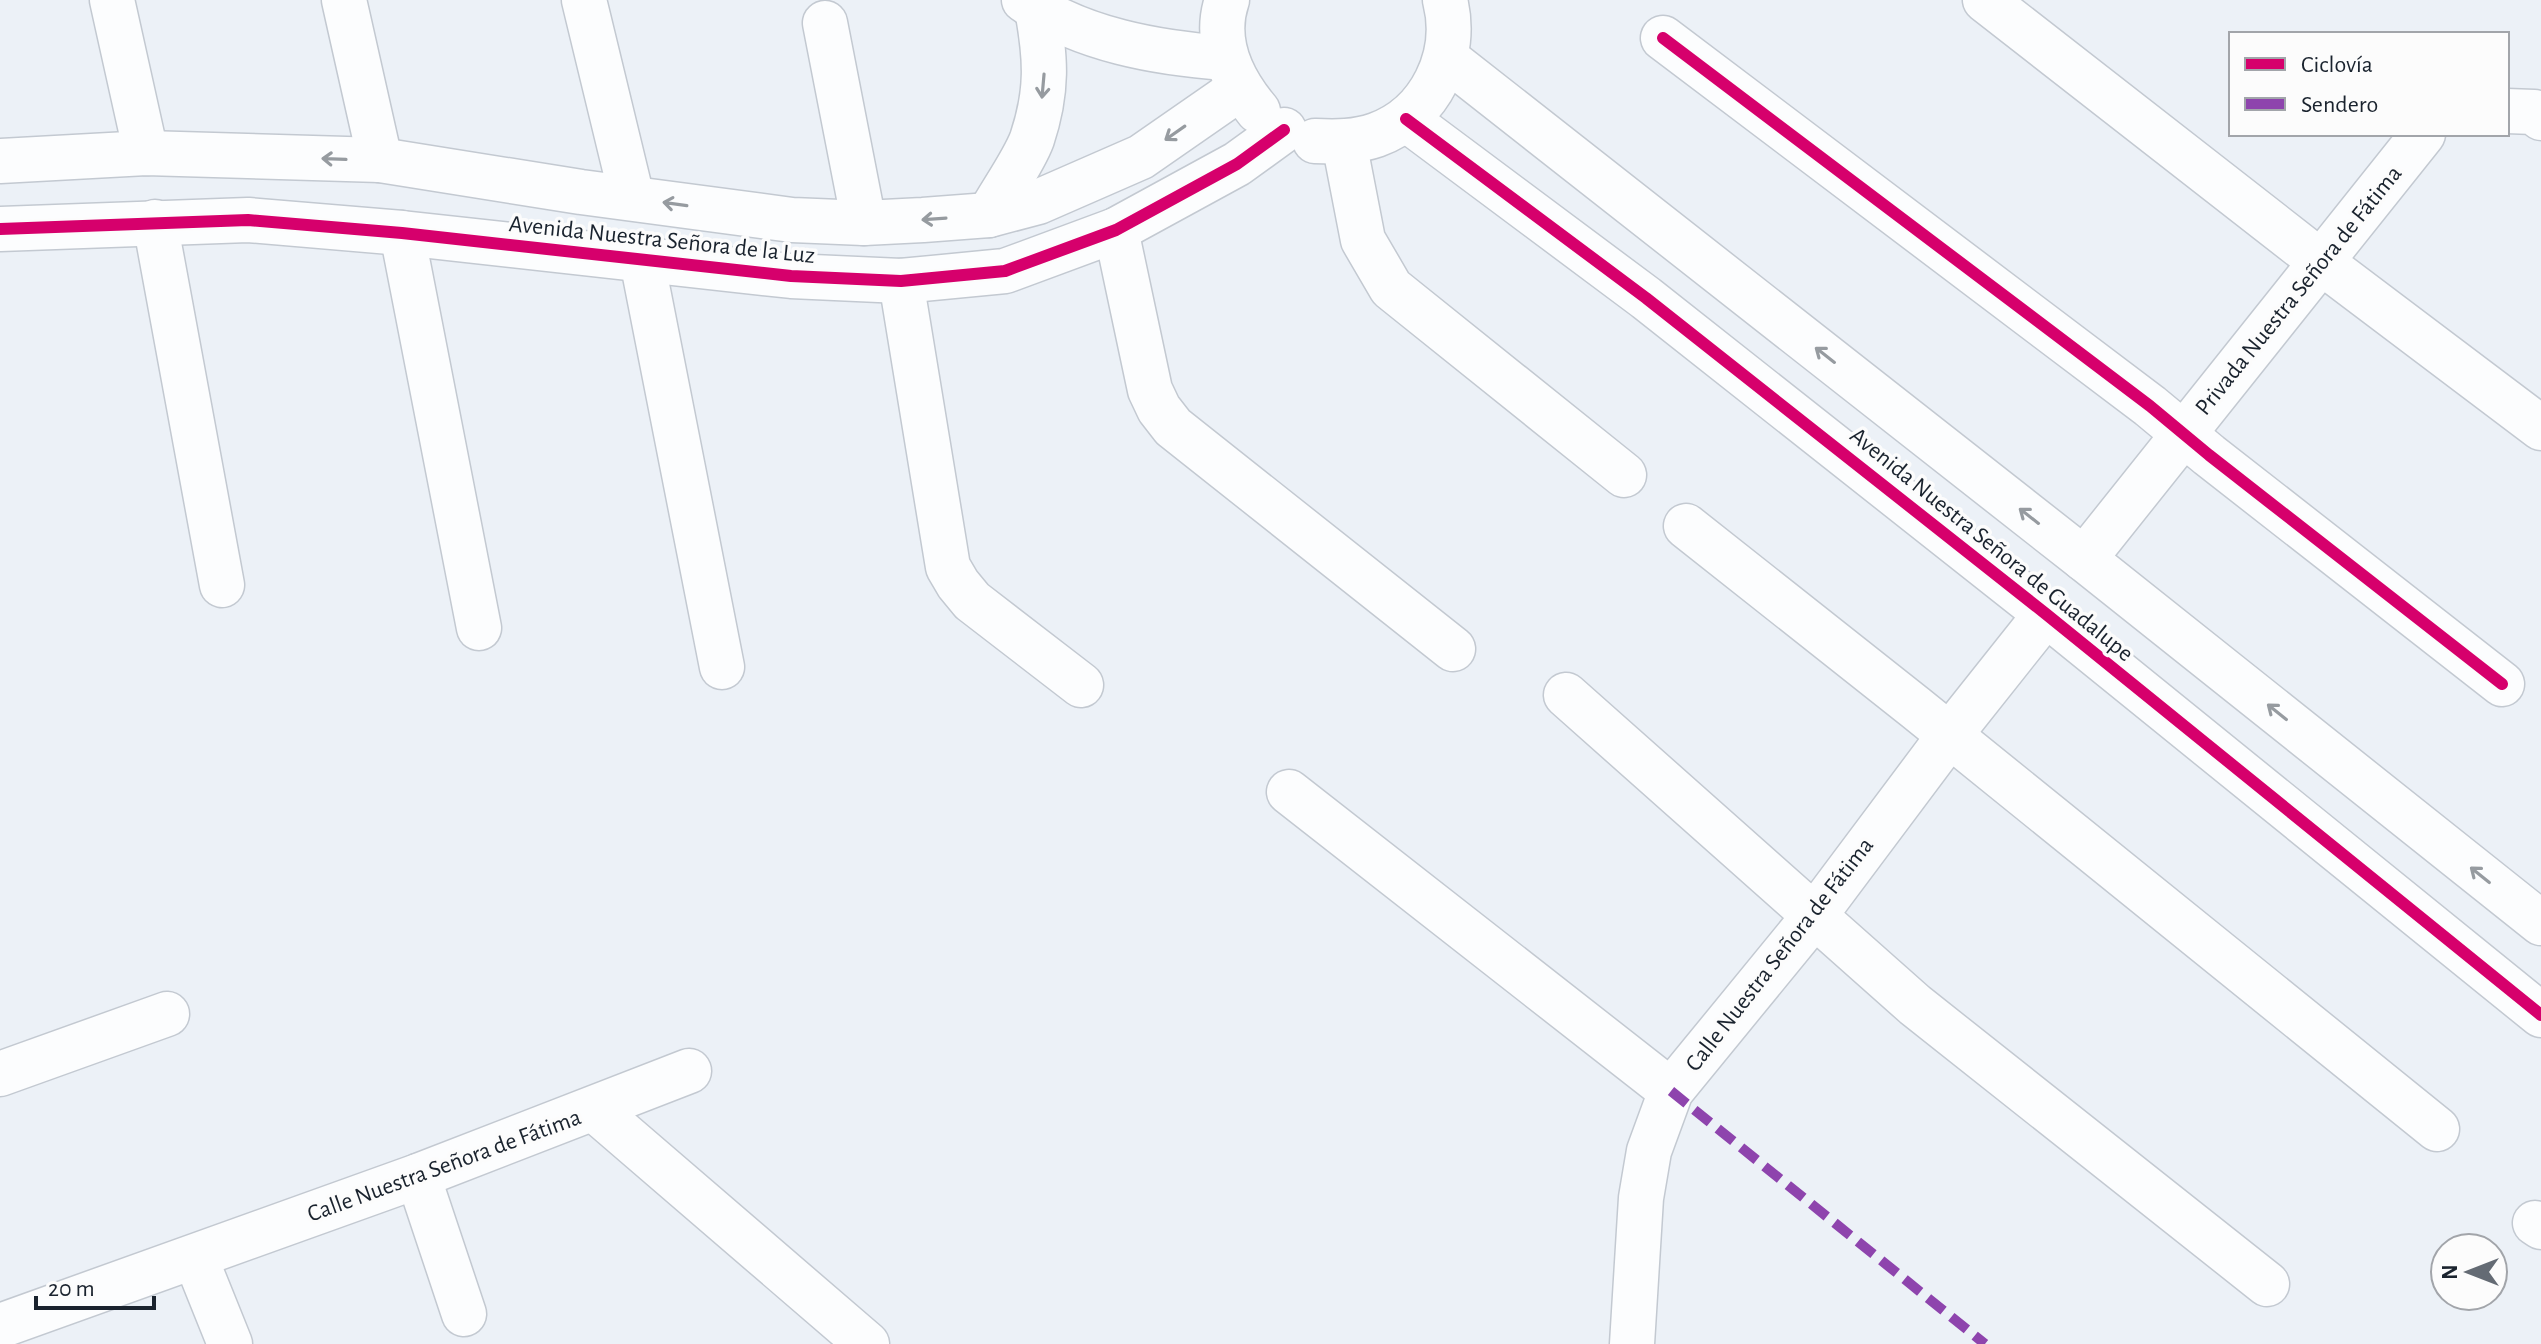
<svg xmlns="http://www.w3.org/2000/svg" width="2541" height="1344" font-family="'Alegreya Sans',sans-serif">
	<rect width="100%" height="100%" fill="#ecf1f7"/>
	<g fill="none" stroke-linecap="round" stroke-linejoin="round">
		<!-- minor casing -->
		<g stroke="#c3c9d1" stroke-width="47">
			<g id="minor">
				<path d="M112 0 146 153"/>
				<path d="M344 0 380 160"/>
				<path d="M584 0 632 198"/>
				<path d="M1024 0C1082 40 1157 53 1226 58"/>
				<path d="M1227 0C1213 41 1232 80 1258 111"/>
				<path d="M1985 0 2321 262 2541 428"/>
				<path d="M825 23 864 223"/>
				<path d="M1663 38 2150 406 2209 455 2502 684"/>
				<path d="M1446 58 2084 559 2541 923"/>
				<path d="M2507 111 2534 112 2541 118"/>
				<path d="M1406 119 1646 298 2046 614 2541 1015"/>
				<path d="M1315 141C1336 142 1356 142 1376 135 1431 115 1459 55 1445 0"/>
				<path d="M1344 142 1363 240 1391 288 1624 475"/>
				<path d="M0 161 146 153 380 160 581 192 792 220 864 223 923 220 989 215 1038 202 1141 157 1239 89"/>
				<path d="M989 215C1001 193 1024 161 1032 139 1048 91 1046 58 1037 9"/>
				<path d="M155 222 222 585"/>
				<path d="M0 229 248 220 402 233 791 276 901 281 1005 271 1116 230 1237 164 1284 130"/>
				<path d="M1116 230 1150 390 1159 409 1173 427 1453 649"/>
				<path d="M402 233 479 628"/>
				<path d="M642 260 722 667"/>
				<path d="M901 281 948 567 958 584 972 601 1081 685"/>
				<path d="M1686 526 1916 708 2437 1129"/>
				<path d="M2084 559 2423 134"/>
				<path d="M1566 695 1915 1005 2267 1284"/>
				<path d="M1289 792 1671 1091"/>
				<path d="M0 1074 167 1014"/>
				<path d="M594 1109 867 1344"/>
				<path d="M418 1176 464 1314"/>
				<path d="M2535 1223 2541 1227"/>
				<path d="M195 1257 230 1344"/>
				<path d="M0 1326 418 1176 689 1071"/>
				<path d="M1632 1344 1641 1198 1649 1151 1671 1091 1815 915 1949 736 2046 614"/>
			</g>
		</g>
		<!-- minor -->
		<use href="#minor" stroke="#fcfdfe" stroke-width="44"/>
		<!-- quiet -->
		<path stroke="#8e44ad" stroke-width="10" stroke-dasharray="20 10" stroke-linecap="butt" d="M1671 1091 1985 1344"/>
		<!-- cycleway casing -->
		<g stroke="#fcfcfc" stroke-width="17">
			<g id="cycleway">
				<path d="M1663 38 2150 406 2209 455 2502 684"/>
				<path d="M1406 119 1646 298 2046 614 2541 1015"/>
				<path d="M0 229 248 220 402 233 791 276 901 281 1005 271 1116 230 1237 164 1284 130"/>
			</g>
		</g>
		<!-- cycleway -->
		<use href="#cycleway" stroke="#d6006c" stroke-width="12"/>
	</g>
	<!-- one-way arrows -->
	<defs><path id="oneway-shaft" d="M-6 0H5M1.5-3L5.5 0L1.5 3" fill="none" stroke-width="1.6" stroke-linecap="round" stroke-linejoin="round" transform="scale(2)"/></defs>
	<g stroke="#969ba0">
		<use href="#oneway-shaft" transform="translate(1043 86) rotate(95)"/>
		<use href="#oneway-shaft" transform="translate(1175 133) rotate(145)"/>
		<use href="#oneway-shaft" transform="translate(334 159) rotate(-178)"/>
		<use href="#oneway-shaft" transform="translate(675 204) rotate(-172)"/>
		<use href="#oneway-shaft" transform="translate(934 219) rotate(176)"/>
		<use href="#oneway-shaft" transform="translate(1825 355) rotate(-142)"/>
		<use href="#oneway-shaft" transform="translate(2029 516) rotate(-142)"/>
		<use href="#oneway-shaft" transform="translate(2277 712) rotate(-141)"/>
		<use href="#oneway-shaft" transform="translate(2480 875) rotate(-141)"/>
	</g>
	<g text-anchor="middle" stroke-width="7" stroke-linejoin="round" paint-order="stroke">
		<!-- street labels -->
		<g font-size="24" fill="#1a232e" stroke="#fcfcfc">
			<text transform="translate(662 239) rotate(6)" y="8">Avenida Nuestra Señora de la Luz</text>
			<text transform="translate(2298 290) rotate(-51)" y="8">Privada Nuestra Señora de Fátima</text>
			<text transform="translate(1992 544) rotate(39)" y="8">Avenida Nuestra Señora de Guadalupe</text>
			<text transform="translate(1779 954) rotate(-52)" y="8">Calle Nuestra Señora de Fátima</text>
			<text transform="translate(444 1165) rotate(-20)" y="8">Calle Nuestra Señora de Fátima</text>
		</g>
	</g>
	<!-- legend -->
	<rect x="2229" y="32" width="280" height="104" fill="#fcfcfc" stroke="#a2a5aa" stroke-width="2"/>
	<rect x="2245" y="58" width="40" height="12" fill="#d6006c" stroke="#a2a5aa" stroke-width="2"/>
	<text x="2301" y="72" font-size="24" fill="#1a232e">Ciclovía</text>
	<rect x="2245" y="98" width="40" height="12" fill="#8e44ad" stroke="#a2a5aa" stroke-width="2"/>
	<text x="2301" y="112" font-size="24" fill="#1a232e">Sendero</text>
	<!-- north arrow -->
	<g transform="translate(2469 1272) rotate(270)"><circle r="38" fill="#fcfcfc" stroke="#a2a5aa" stroke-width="2"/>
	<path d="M0-6L14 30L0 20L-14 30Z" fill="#646b74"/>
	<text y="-12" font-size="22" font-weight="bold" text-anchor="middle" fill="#1a232e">N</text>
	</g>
	<!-- scale -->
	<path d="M36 1296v12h118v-12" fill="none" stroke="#1a232e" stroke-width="4"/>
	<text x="48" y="1296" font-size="24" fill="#1a232e" stroke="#fcfcfc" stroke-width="6" paint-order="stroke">20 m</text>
</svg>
